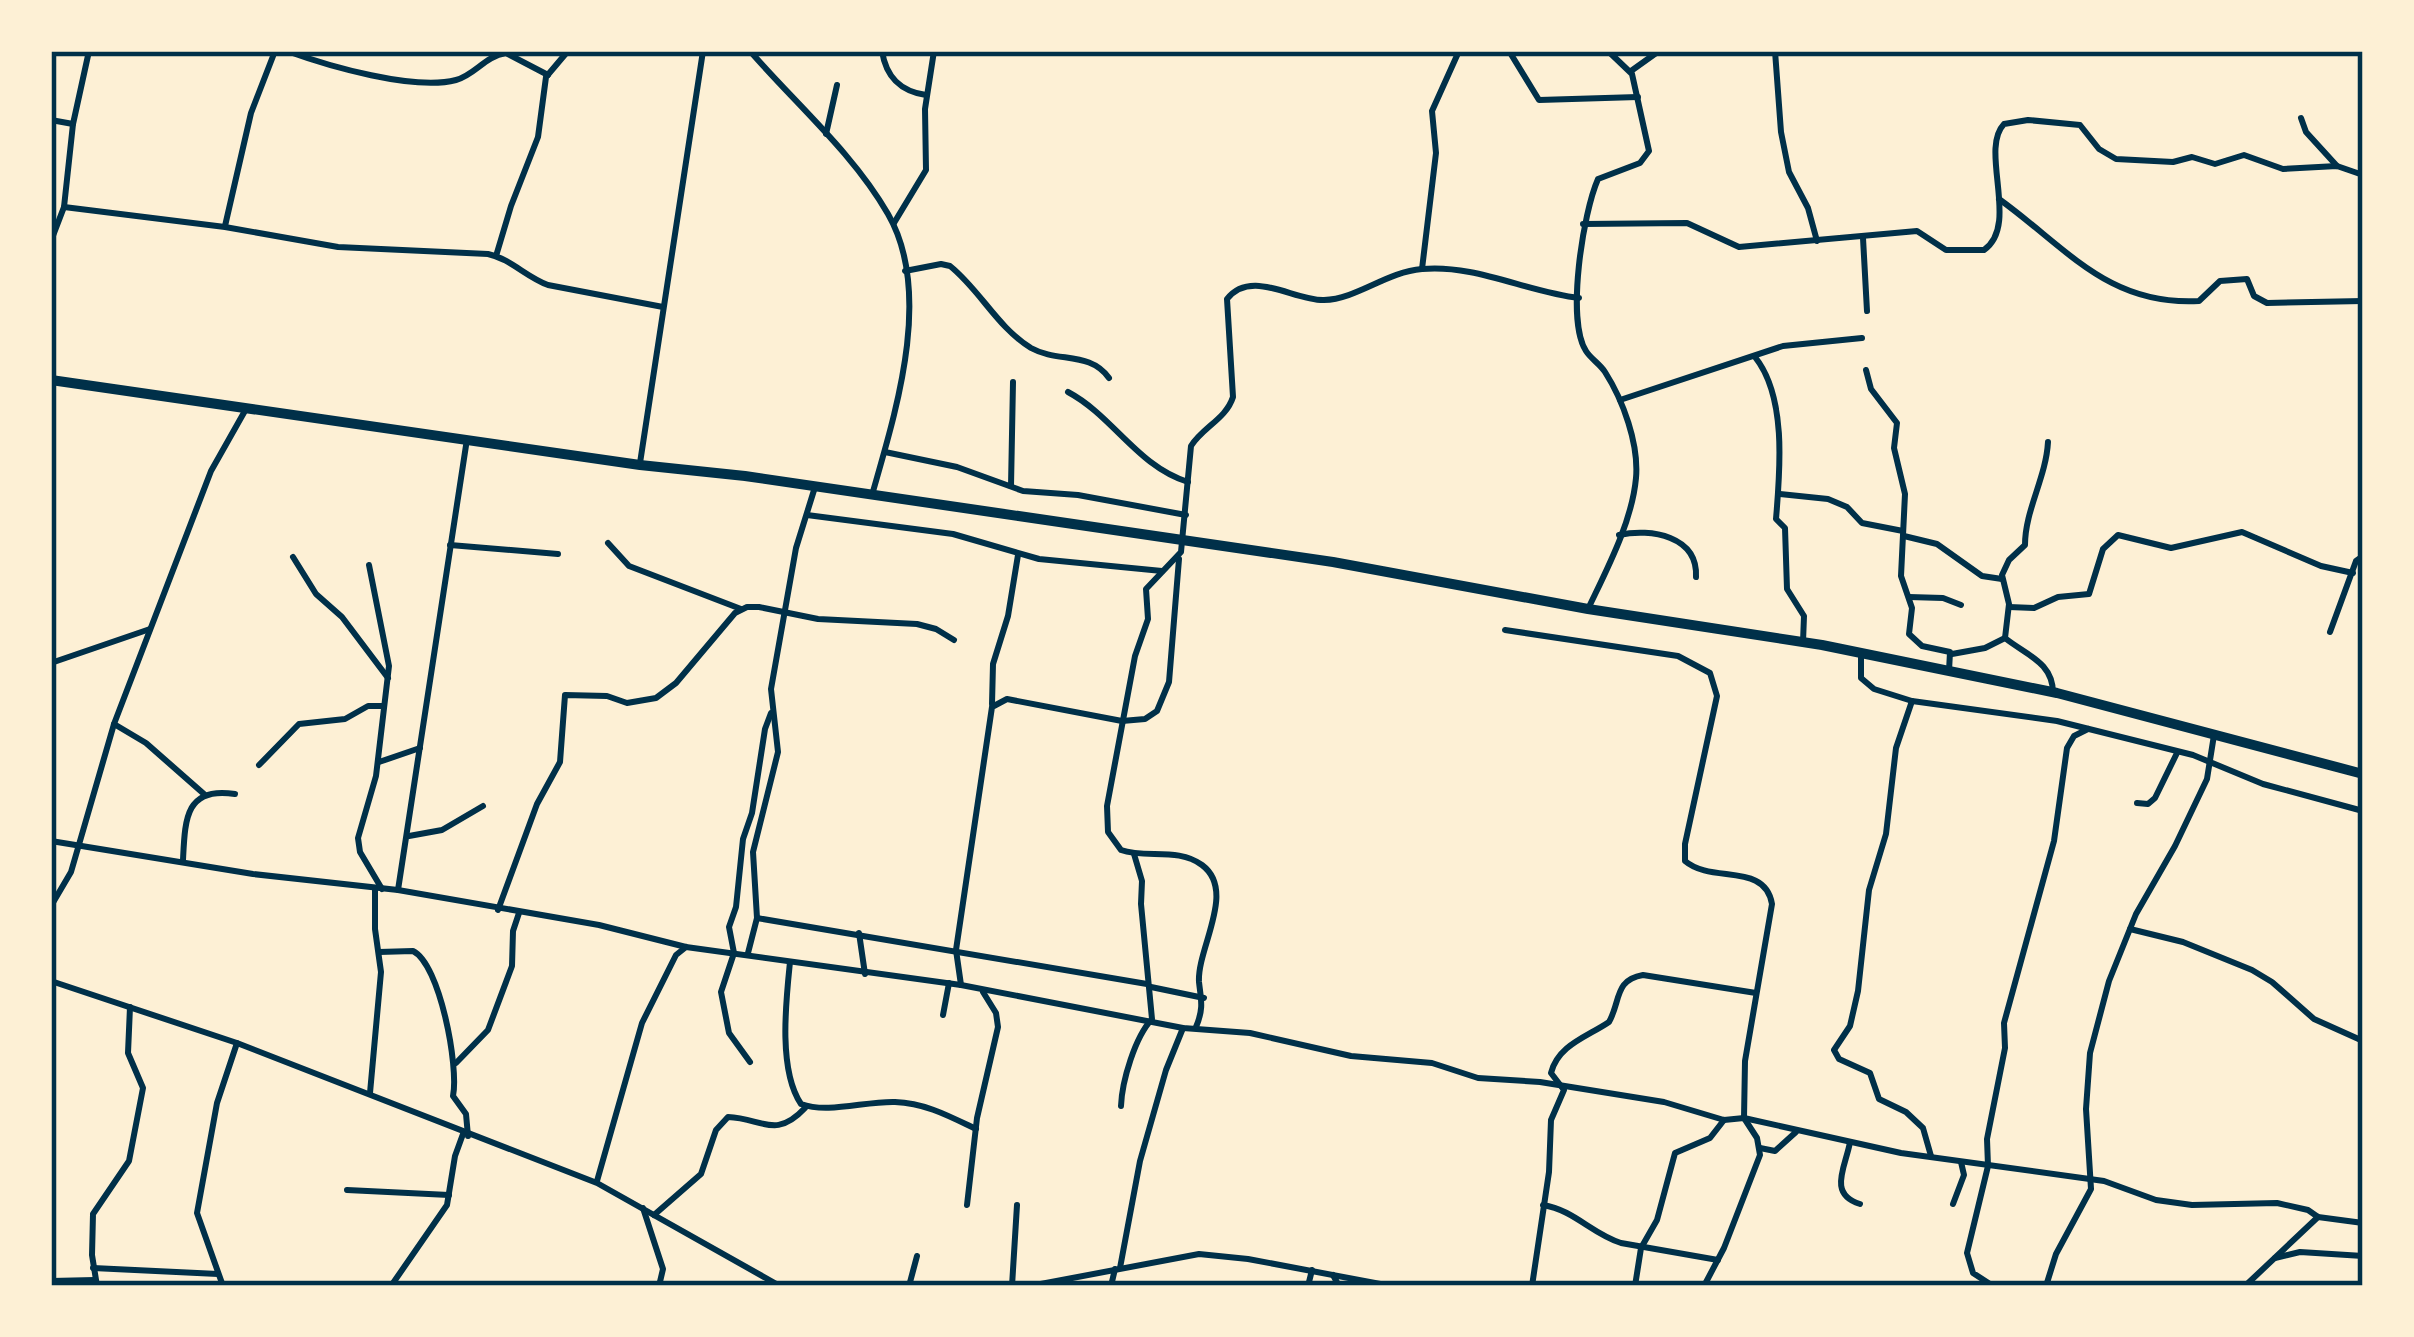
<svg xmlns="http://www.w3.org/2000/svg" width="2414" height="1337" font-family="Lato,sans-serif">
	<rect width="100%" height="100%" fill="#fdf0d5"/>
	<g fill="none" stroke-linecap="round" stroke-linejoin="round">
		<!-- minor -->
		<g stroke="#003049" stroke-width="6">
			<path d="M287 51C328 66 414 91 456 80 475 75 485 56 506 53L548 75"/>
			<path d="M750 51C795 103 853 153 888 214 934 294 895 414 872 495"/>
			<path d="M882 51C886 77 900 91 926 95"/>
			<path d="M1509 51 1539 100 1638 97"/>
			<path d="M1775 51 1781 132 1789 172 1808 208 1817 241"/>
			<path d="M1631 71 1659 51"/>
			<path d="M2301 118 2306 132 2337 166"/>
			<path d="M51 120 73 124"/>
			<path d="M826 134 837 85"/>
			<path d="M1999 199C2067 248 2108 306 2199 301L2220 281 2247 279 2254 296 2267 303 2363 301"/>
			<path d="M64 207 225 227 338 247 488 254C511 259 526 277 548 285L663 307"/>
			<path d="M894 223 926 170 925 109 934 51"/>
			<path d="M1583 224 1687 223 1739 247 1917 231 1946 250H1984C2020 225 1979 150 2004 124L2028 120 2080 125 2099 149 2116 159 2173 162 2192 157 2215 164 2244 155 2283 169 2337 166 2363 175"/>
			<path d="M225 226 251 113 275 51"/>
			<path d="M1863 238 1867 311"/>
			<path d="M51 241 64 207 73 124 89 51"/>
			<path d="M496 256 511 206 538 137 546 77 568 51"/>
			<path d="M1422 269 1436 153 1432 111 1459 51"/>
			<path d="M905 271 941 264 950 266C980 290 997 327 1031 348 1058 363 1090 351 1109 378"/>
			<path d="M1755 357C1787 397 1780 471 1776 519L1785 528 1787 589 1804 616 1803 642"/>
			<path d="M1866 370 1871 389 1897 423 1894 448 1905 494 1901 576 1912 608 1909 634 1922 646 1950 652 1949 671"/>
			<path d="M1068 392C1113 416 1137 466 1188 482"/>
			<path d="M1620 400 1783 346 1862 338"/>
			<path d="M2048 442C2046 478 2025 510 2025 545L2009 560 2002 575 2009 604 2005 638C2026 655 2053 662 2053 693"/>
			<path d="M885 452 957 467 1023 491 1078 495 1186 515"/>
			<path d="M640 463 703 51"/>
			<path d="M1011 486 1013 382"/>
			<path d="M1780 494 1828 499 1847 507 1862 523 1903 531"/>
			<path d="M807 515 953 534 1039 559 1162 571"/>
			<path d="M1619 535C1651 528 1698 536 1696 577"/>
			<path d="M1904 536 1937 544 1982 576 2002 579"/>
			<path d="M608 543 629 566 741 609"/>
			<path d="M450 545 558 554"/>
			<path d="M293 557 316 594 342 617 388 678"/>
			<path d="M369 565 389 666 376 776 358 838 360 852 382 889"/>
			<path d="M1909 597 1943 598 1961 605"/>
			<path d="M2009 607 2034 608 2058 597 2089 594 2103 549 2118 535 2171 548 2242 532 2321 566 2353 573"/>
			<path d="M1588 609C1607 569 1632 522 1636 478 1639 444 1623 400 1605 372 1600 364 1591 359 1586 351 1566 320 1583 213 1598 179L1640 163 1649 151 1632 74 1608 51"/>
			<path d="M1505 630 1678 656 1710 673 1717 696 1685 844V861C1712 884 1765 862 1772 904L1745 1061 1744 1118 1757 1138 1760 1155 1724 1248 1704 1286"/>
			<path d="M2330 632 2356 561 2363 556"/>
			<path d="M1861 653V678L1874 689 1912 701 2057 721 2193 755 2263 784 2363 811"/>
			<path d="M1952 654 1985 648 2005 638"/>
			<path d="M51 663 150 629"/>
			<path d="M1912 701 1896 748 1886 834 1869 890 1858 991 1850 1026 1834 1050 1839 1059 1870 1073 1879 1099 1906 1112 1923 1128 1931 1156"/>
			<path d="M992 704 993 664 1008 616 1018 555"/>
			<path d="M114 724 146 743 204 794"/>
			<path d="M379 762 420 748"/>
			<path d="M259 765 299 724 345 719 368 706H383"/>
			<path d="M2137 803 2148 804 2155 798 2177 753"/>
			<path d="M409 836 442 830 483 806"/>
			<path d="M51 841 253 874 398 890 599 925 686 947 961 985 1183 1028 1250 1033 1351 1056 1432 1063 1478 1078 1540 1082 1664 1102 1724 1120 1744 1118 1901 1153 2104 1181 2156 1200 2192 1205 2277 1203 2308 1210 2318 1217 2363 1223"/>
			<path d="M183 860C185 820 185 786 235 794"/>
			<path d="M398 890 467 439"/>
			<path d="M51 906 71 872 114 724 211 471 246 409"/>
			<path d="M498 910 537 804 560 762 565 695 607 696 627 703 656 698 676 683 735 613 747 607H759L818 619 917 624 936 629 954 640"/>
			<path d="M757 918 1147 984"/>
			<path d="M2130 929 2183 942 2252 970 2272 982 2314 1019 2363 1041"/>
			<path d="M859 933 865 974"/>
			<path d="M379 952 413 951C440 964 459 1067 453 1096L466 1114 468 1136"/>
			<path d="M748 953 757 918 753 852 778 752 771 689 796 548 815 487"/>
			<path d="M790 962C786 1001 778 1070 801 1104 828 1114 865 1101 895 1102 925 1103 949 1116 976 1129"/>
			<path d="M51 981 237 1043 597 1183 780 1286"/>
			<path d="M961 985 956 950 992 707 1007 699 1122 721 1145 719 1157 711 1169 682 1179 559"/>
			<path d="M1151 987 1204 998"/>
			<path d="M943 1015 949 983"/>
			<path d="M1196 1027C1204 1008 1201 1000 1199 982 1197 948 1237 891 1202 865 1178 847 1146 859 1121 850L1108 832 1107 806 1135 656 1148 619 1146 589 1181 552 1191 446C1203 427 1226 419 1233 397L1227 299C1251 268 1294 301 1324 300 1357 299 1386 272 1422 269 1475 264 1527 292 1579 298"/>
			<path d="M750 1062 729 1033 721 992 734 953 729 927 736 907 743 839 752 813 765 729 771 713"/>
			<path d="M456 1063 488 1030 512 966 513 931 519 913"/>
			<path d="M370 1093 381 972 375 929V888"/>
			<path d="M1121 1106C1122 1081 1135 1037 1152 1019L1141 904 1142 881 1134 854"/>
			<path d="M1850 1142C1846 1166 1827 1194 1860 1204"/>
			<path d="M1760 1148 1775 1151 1796 1132"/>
			<path d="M597 1181 642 1023 676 955 686 947"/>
			<path d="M347 1190 449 1195"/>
			<path d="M1953 1204 1964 1175 1961 1162"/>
			<path d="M967 1205 977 1118 998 1027 996 1013 983 992"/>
			<path d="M1543 1205C1574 1210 1592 1234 1621 1243L1718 1260"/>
			<path d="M643 1208 663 1269 659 1286"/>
			<path d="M654 1215 701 1174 716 1130 728 1117C762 1118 775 1140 805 1108"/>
			<path d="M2275 1258 2300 1252 2363 1256"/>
			<path d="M93 1268 218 1274"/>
			<path d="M1120 1268 1140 1161 1166 1070 1183 1028"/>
			<path d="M1333 1275 1339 1286"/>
			<path d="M51 1281 95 1280"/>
			<path d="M97 1286 92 1255 93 1214 129 1161 143 1088 128 1053 130 1007"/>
			<path d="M223 1286 197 1213 217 1103 237 1043"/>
			<path d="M391 1286 447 1205 455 1156 463 1134"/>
			<path d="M909 1286 917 1256"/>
			<path d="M1012 1286 1017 1205"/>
			<path d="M1030 1286 1199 1254 1248 1259 1391 1286"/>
			<path d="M1111 1286 1115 1269"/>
			<path d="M1308 1286 1312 1270"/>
			<path d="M1532 1286 1549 1172 1551 1120 1564 1090 1551 1073C1558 1045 1587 1037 1609 1022 1621 1001 1614 980 1643 975L1756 993"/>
			<path d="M1635 1286 1641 1248 1657 1220 1675 1153 1710 1138 1724 1120"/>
			<path d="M1993 1286 1973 1273 1967 1253 1988 1166 1987 1139 2005 1048 2004 1023 2054 841 2067 748 2074 736 2088 729"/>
			<path d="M2046 1286 2056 1254 2091 1189 2086 1109 2090 1053 2109 981 2136 914 2175 846 2207 779 2214 735"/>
			<path d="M2245 1286 2318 1217"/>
		</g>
		<!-- trunk -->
		<path stroke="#003049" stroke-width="10" d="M51 380 640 465 745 476 1333 562 1588 609 1822 645 2057 693 2363 774"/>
	</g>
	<!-- border -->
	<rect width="2414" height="1337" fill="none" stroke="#fdf0d5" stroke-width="108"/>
	<rect x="54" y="54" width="2306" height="1229" fill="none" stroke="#003049" stroke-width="4.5"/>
</svg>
